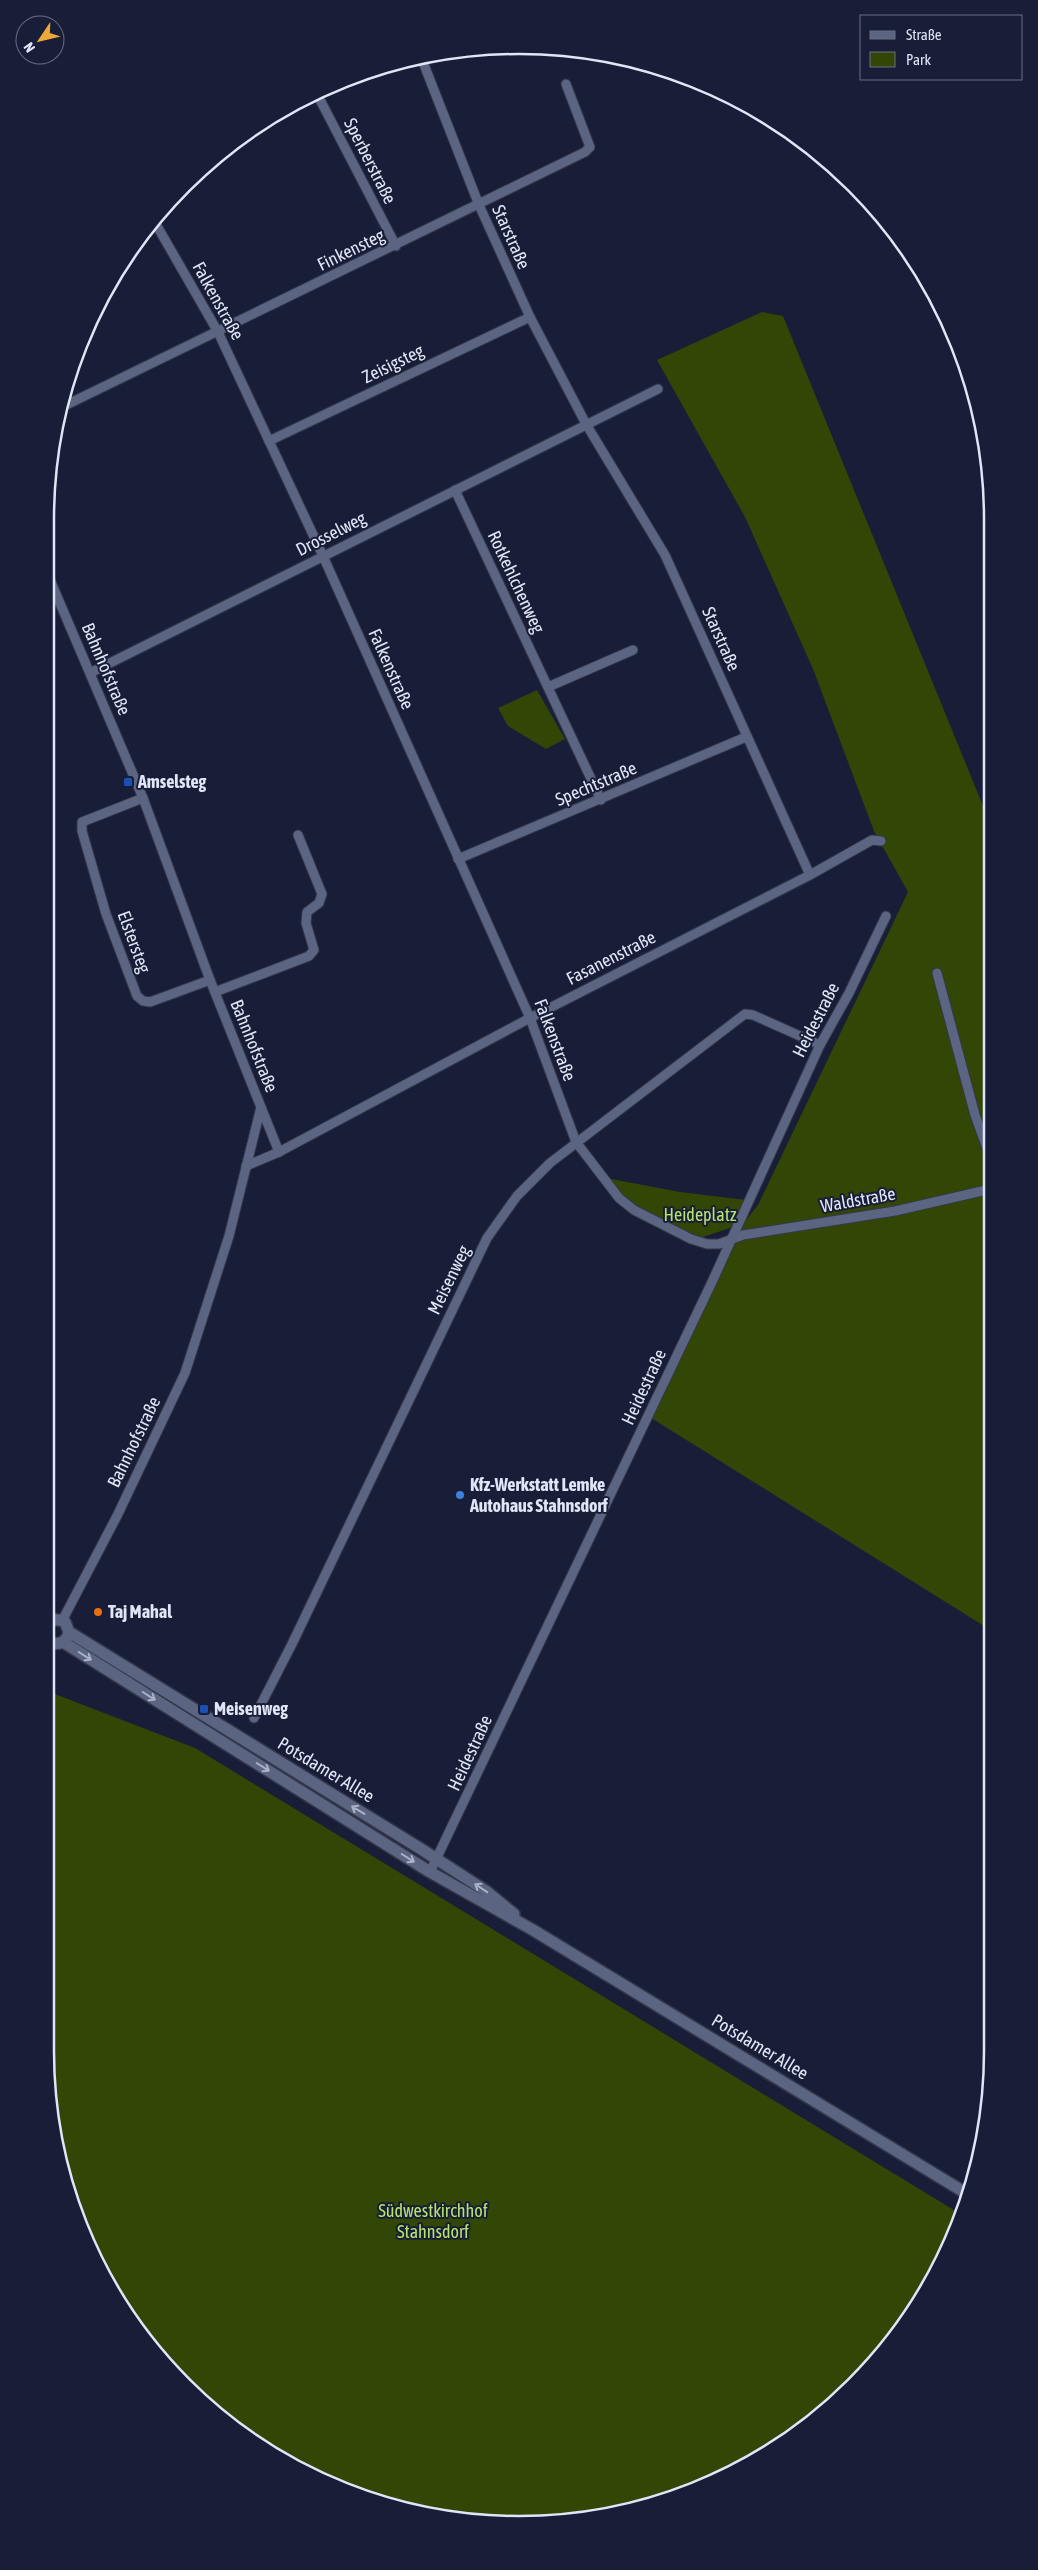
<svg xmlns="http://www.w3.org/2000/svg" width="1038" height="2570" font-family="'Asap Condensed',sans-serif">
	<rect width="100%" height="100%" fill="#181e37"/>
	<!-- green -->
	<g fill="#324605">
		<path d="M762 312 783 316 990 823 992 1631 648 1416 730 1240 758 1205 908 892 874 831 813 669 745 517 657 360Z"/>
		<path d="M537 690 565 739 546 749 508 726 498 708Z"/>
		<path d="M606 1178 680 1192 746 1200 733 1227 700 1238C660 1219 634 1213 606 1178Z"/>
		<path d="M47 1691 195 1748 962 2215 895 2340 832 2407 756 2461 611 2516 457 2521 367 2500 282 2462 162 2363 108 2288 70 2204 45 2051V1695Z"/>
	</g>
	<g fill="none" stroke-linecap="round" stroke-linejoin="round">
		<!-- minor casing -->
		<g stroke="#34384d" stroke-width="11">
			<g id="minor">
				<path d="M421 57 479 205 530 317 586 424 665 555 810 875"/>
				<path d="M316 92 396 246"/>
				<path d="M153 219 218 332 323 556 530 1018 576 1142 619 1198 634 1210 691 1239 707 1244H719L743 1235 895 1211 991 1189"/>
				<path d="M64 406 585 152 590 147 566 84"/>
				<path d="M269 441 530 317"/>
				<path d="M455 490 601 800"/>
				<path d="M45 568 143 798 210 980 279 1152"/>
				<path d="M90 673 658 389"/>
				<path d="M548 687 633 650"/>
				<path d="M143 798 82 822V831L106 914 137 996 143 1001 150 1002 210 980"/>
				<path d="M458 859 746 737"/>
				<path d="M937 973 975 1115 991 1159"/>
				<path d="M215 992 309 956 314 950 306 923 307 912 319 903 322 894 298 835"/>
				<path d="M246 1166 279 1152 530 1018 810 875 872 840 881 841"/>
				<path d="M62 1621 118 1514 185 1373 229 1236 261 1107"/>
				<path d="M45 1651 50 1642"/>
				<path d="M254 1718 292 1644 487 1238 517 1196 550 1163 745 1014 753 1015 820 1045"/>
				<path d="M430 1872 712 1282 820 1045 849 993 886 916"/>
			</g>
		</g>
		<!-- tertiary casing -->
		<g stroke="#34384d" stroke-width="14">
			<g id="tertiary">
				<path d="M45 1628C49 1619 57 1618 65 1622L69 1632C67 1642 59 1646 50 1642L45 1635"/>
				<path d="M69 1632 421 1849 486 1891 514 1914"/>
				<path d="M63 1642 430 1872 533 1930 969 2195"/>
			</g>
		</g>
		<!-- minor -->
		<use href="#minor" stroke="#5b6481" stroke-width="9"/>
		<!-- tertiary -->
		<use href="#tertiary" stroke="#5b6481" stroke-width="11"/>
	</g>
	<!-- one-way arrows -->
	<defs><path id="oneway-shaft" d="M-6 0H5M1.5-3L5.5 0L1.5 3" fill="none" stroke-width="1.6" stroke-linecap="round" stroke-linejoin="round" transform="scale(1.25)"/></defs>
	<g stroke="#abb2c8">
		<use href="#oneway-shaft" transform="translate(85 1656) rotate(32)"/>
		<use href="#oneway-shaft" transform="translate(149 1696) rotate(32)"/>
		<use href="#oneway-shaft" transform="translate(263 1767) rotate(32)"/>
		<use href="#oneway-shaft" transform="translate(358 1810) rotate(-149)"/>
		<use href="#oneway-shaft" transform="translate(408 1858) rotate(32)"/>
		<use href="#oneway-shaft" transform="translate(481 1888) rotate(-146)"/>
	</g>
	<!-- markers -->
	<g fill="#1a4fb4" stroke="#181e37" stroke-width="2">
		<rect x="123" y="777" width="10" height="10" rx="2.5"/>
		<rect x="199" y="1704" width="10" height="10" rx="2.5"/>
	</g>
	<circle fill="#3f7fe0" stroke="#181e37" stroke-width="2" cx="460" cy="1495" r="5"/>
	<circle fill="#e8710a" stroke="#181e37" stroke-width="2" cx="98" cy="1612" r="5"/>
	<g text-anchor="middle" stroke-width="4" stroke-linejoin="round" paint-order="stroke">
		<!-- street labels -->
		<g font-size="18" fill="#e0e6f7" stroke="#181e37">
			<text transform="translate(370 161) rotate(63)" y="6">Sperberstraße</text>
			<text transform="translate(511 237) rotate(66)" y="6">Starstraße</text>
			<text transform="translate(351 250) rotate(-26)" y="6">Finkensteg</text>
			<text transform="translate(218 301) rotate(61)" y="6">Falkenstraße</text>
			<text transform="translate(393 364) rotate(-26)" y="6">Zeisigsteg</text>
			<text transform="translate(331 534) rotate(-27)" y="6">Drosselweg</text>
			<text transform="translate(516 582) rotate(65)" y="6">Rotkehlchenweg</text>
			<text transform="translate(721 639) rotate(66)" y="6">Starstraße</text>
			<text transform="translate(106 669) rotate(67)" y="6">Bahnhofstraße</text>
			<text transform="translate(391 669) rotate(66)" y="6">Falkenstraße</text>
			<text transform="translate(596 784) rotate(-23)" y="6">Spechtstraße</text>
			<text transform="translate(134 942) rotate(70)" y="6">Elstersteg</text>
			<text transform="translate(611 958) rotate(-27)" y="6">Fasanenstraße</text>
			<text transform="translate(816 1020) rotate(-63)" y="6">Heidestraße</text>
			<text transform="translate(555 1040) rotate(69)" y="6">Falkenstraße</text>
			<text transform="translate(254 1046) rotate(68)" y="6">Bahnhofstraße</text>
			<text transform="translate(858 1200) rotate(-10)" y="6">Waldstraße</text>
			<text transform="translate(449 1280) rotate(-64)" y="6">Meisenweg</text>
			<text transform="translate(644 1387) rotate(-65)" y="6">Heidestraße</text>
			<text transform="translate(134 1442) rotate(-64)" y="6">Bahnhofstraße</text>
			<text transform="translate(470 1753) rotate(-65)" y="6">Heidestraße</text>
			<text transform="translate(326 1770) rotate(31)" y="6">Potsdamer Allee</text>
			<text transform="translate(760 2047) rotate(31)" y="6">Potsdamer Allee</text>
		</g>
		<!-- poi labels -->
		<g font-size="18" font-weight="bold" fill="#e0e6f7" stroke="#181e37" text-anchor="start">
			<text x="138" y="788">Amselsteg</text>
			<text x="470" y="1491">Kfz-Werkstatt Lemke<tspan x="470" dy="21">Autohaus Stahnsdorf</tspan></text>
			<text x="108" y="1618">Taj Mahal</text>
			<text x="214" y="1715">Meisenweg</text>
		</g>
		<!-- park labels -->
		<g font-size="18" fill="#b8e46d" stroke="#181e37">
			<text x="700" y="1221">Heideplatz</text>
			<text x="433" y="2217">Südwestkirchhof<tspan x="433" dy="21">Stahnsdorf</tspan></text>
		</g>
	</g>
	<!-- crop -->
	<path d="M0 0H1038V2570H0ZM519 54H519A465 465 0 0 1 984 519V2051A465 465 0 0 1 519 2516H519A465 465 0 0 1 54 2051V519A465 465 0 0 1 519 54Z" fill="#181e37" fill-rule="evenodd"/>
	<path fill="none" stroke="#e0e6f7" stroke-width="2.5" d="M519 54H519A465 465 0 0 1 984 519V2051A465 465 0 0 1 519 2516H519A465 465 0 0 1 54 2051V519A465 465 0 0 1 519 54Z"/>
	<!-- legend -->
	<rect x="860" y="15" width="162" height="65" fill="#181e37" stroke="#686e84"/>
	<rect x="870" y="31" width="25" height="8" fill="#5b6481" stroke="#686e84"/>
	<text x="906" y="40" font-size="15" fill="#e0e6f7">Straße</text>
	<rect x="870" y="52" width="25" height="15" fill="#324605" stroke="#686e84"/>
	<text x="906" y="65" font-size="15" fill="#e0e6f7">Park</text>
	<!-- north arrow -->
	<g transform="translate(40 40) rotate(235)"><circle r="24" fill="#181e37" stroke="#686e84"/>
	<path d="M0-4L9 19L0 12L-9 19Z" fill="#eca93a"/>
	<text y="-8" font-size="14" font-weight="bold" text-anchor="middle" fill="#e0e6f7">N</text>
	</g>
</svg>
